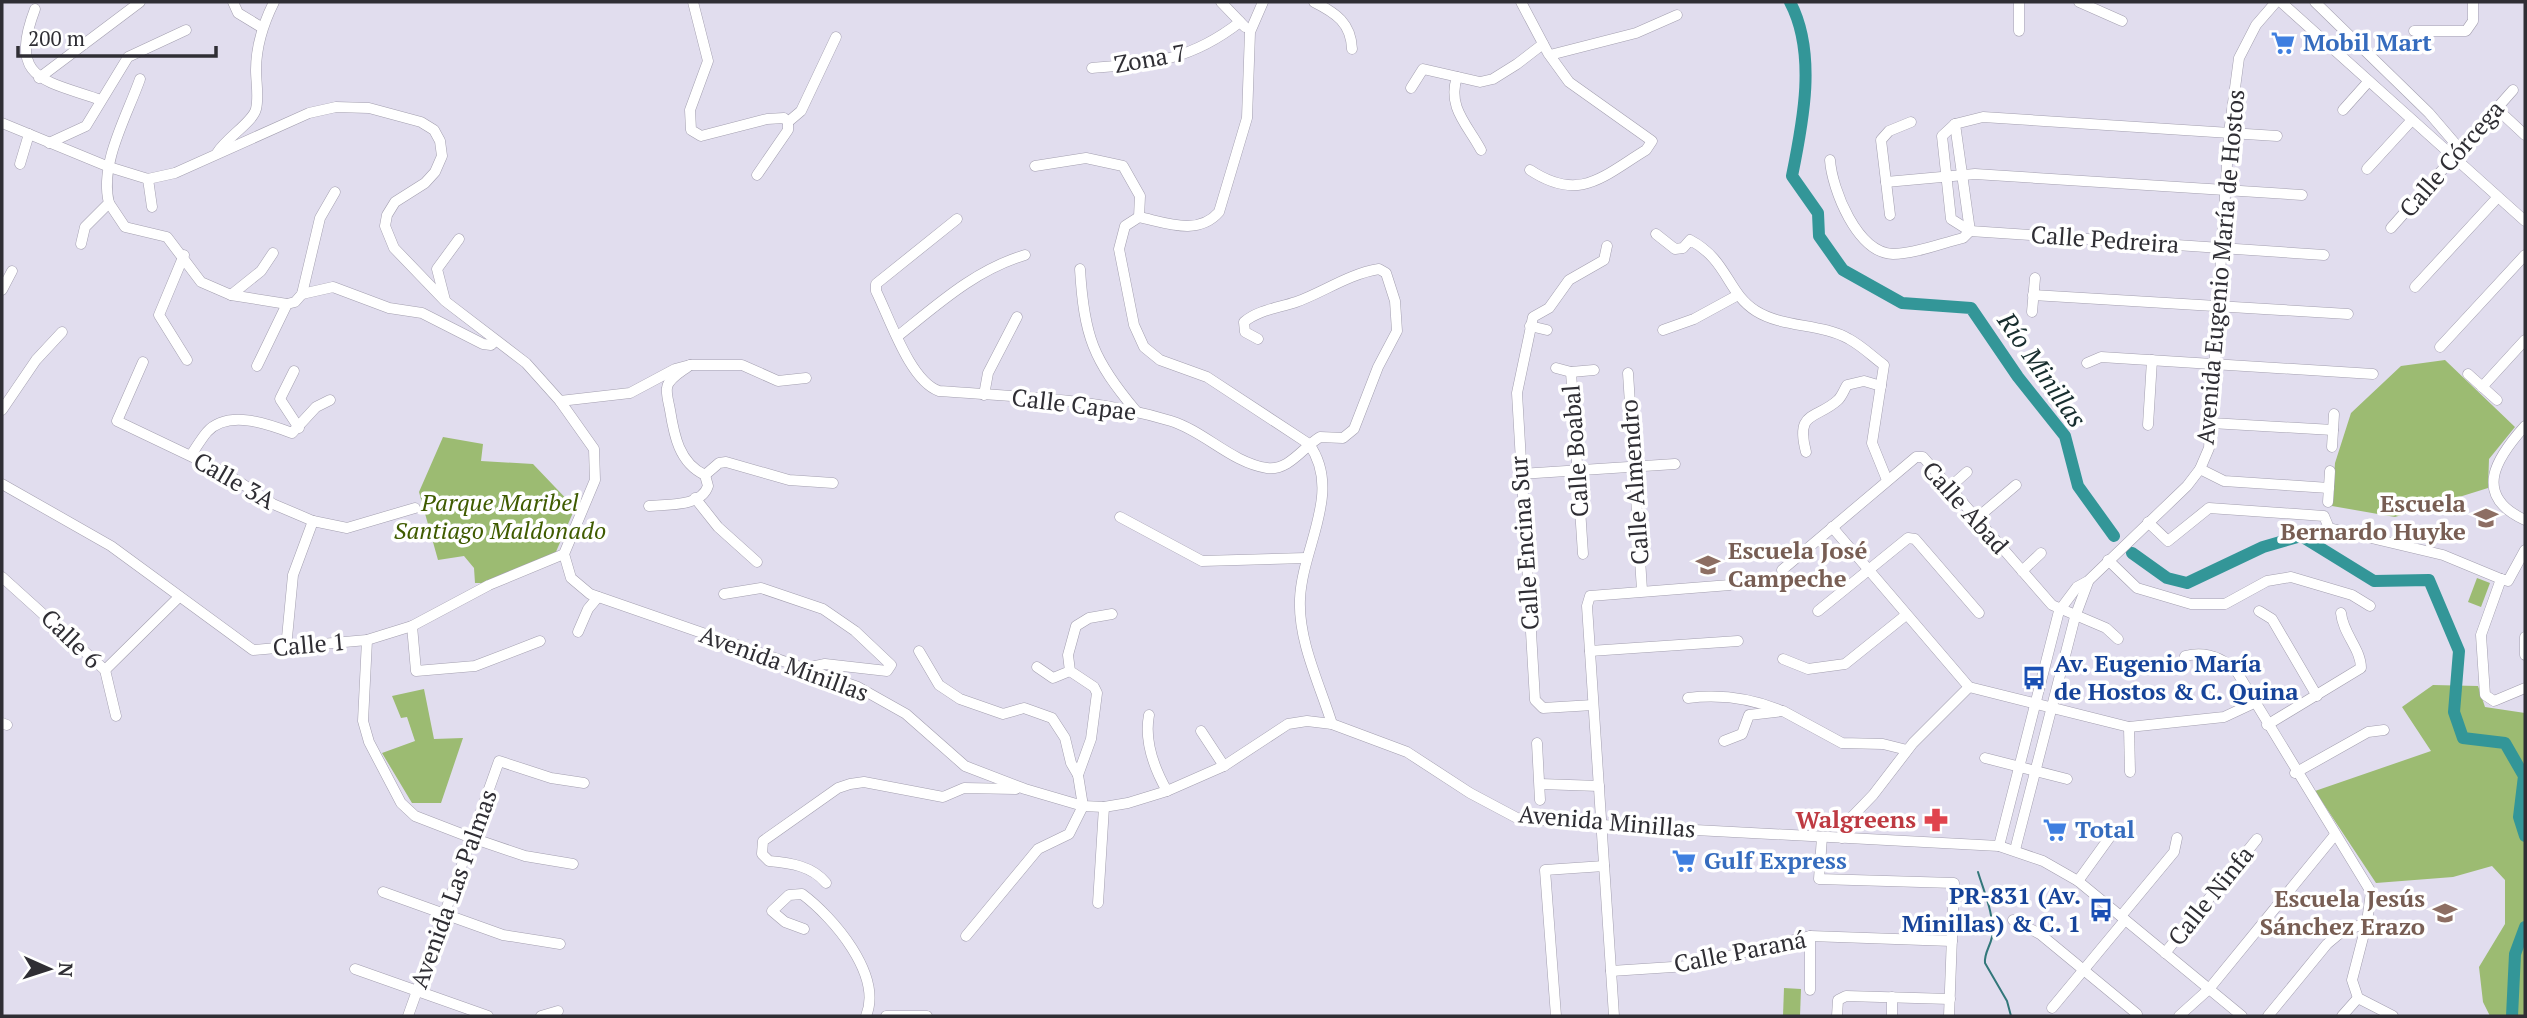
<svg xmlns="http://www.w3.org/2000/svg" width="2527" height="1018" font-family="'PT Serif',serif">
	<rect width="100%" height="100%" fill="#e1ddee"/>
	<!-- green -->
	<g fill="#9cbb72">
		<path d="M2445 360 2515 427 2489 459 2488 488 2395 517 2332 506 2335 463 2351 413 2401 366Z"/>
		<path d="M443 437 483 444 481 461 533 464 575 508 555 554 484 583H475L474 568 464 556 438 560 419 492Z"/>
		<path d="M2477 578 2490 583 2481 607 2468 602Z"/>
		<path d="M2433 685 2478 686 2485 707 2525 713V1016H2490L2483 1002 2479 967 2505 924V880L2492 866 2453 877 2376 883 2315 791 2431 751 2402 707Z"/>
		<path d="M424 689 434 739 463 738 441 803H412L382 753 415 741 407 717 401 718 392 696Z"/>
		<path d="M1784 988 1801 989 1800 1016H1783Z"/>
	</g>
	<g fill="none" stroke-linecap="round" stroke-linejoin="round">
		<!-- stream -->
		<path stroke="#32777a" stroke-width="2" d="M1978 872C1984 892 1995 916 1992 937 1990 947 1984 953 1985 963L2007 1001 2011 1016"/>
		<!-- river -->
		<g stroke="#339698" stroke-width="12">
			<path d="M1790 2C1817 53 1803 122 1792 176L1818 213 1819 236 1843 270 1902 303 1971 308 2018 377 2065 436 2078 486 2114 536"/>
			<path d="M2132 553 2167 578 2187 583 2263 547 2301 536 2374 581 2429 580 2459 651 2454 712 2463 738 2505 743 2524 776 2519 817 2525 836"/>
			<path d="M2512 1016 2515 954 2525 927"/>
		</g>
		<!-- minor casing -->
		<g stroke="#a39faf" stroke-width="11">
			<g id="minor">
				<path d="M233 2 238 13 261 27"/>
				<path d="M693 2 708 61 690 110 691 130 701 136 767 119 784 118 788 122V130L757 175"/>
				<path d="M1221 2 1245 27"/>
				<path d="M1263 2 1250 32 1247 118 1219 212C1198 236 1167 223 1139 217L1125 226 1119 249 1134 325 1144 347 1160 360 1207 377 1309 444C1343 492 1302 547 1300 599 1298 641 1320 685 1332 724"/>
				<path d="M1314 2C1336 13 1351 23 1352 49"/>
				<path d="M1521 2 1548 53 1569 82 1652 141 1646 150C1603 176 1580 203 1530 170"/>
				<path d="M2019 2V31"/>
				<path d="M2079 2 2122 21"/>
				<path d="M2281 2 2525 221"/>
				<path d="M2315 2 2429 113 2459 148"/>
				<path d="M35 9C8 80 44 80 101 100"/>
				<path d="M2414 31H2466L2473 21V2"/>
				<path d="M1550 55 1636 33 1677 15"/>
				<path d="M1092 68C1153 63 1190 61 1240 22"/>
				<path d="M1457 77C1447 107 1467 124 1481 150"/>
				<path d="M39 78 140 2"/>
				<path d="M1411 88 1423 69 1480 82 1493 79 1517 64 1543 44"/>
				<path d="M2496 108 2525 135"/>
				<path d="M2343 110 2368 82"/>
				<path d="M788 122 801 111 836 37"/>
				<path d="M2 123 109 167 148 179 175 173 309 113 336 107 369 108 421 122 434 130 440 141 442 156 435 172 425 183 395 202 387 215 385 226 394 248 445 301 526 363 560 401 594 449 595 480 564 554 571 578 590 594 858 687 906 714 965 766 1025 789 1083 806 1104 807 1128 803 1167 791 1224 766 1288 724 1307 721 1332 724 1407 752 1470 793 1517 818 1601 825 1999 846 2043 861 2078 881 2242 1016"/>
				<path d="M1955 124 1942 136 1951 219 1970 231 2324 255"/>
				<path d="M49 143 86 126 128 57 186 30"/>
				<path d="M217 153C226 138 253 122 256 109 259 97 256 82 256 70 256 45 263 24 274 2"/>
				<path d="M1830 160C1832 189 1857 253 1893 254 1915 254 1942 243 1963 238L1970 231"/>
				<path d="M20 164 29 134"/>
				<path d="M1035 166 1086 158 1123 166 1140 196 1139 217"/>
				<path d="M2367 169 2411 121"/>
				<path d="M148 179 152 207"/>
				<path d="M1886 182 1975 174 2302 195"/>
				<path d="M109 203 125 227 167 237 201 282 231 295 287 304"/>
				<path d="M1890 215 1881 140 1889 131 1911 122"/>
				<path d="M957 219 876 284V291C890 319 910 381 939 391 1017 397 1096 398 1171 421 1204 431 1232 463 1267 468 1289 471 1303 447 1320 437L1343 438 1354 429 1378 367 1397 331 1395 301 1386 273 1379 269C1348 274 1324 292 1296 302 1278 308 1258 310 1244 322L1245 332 1258 339"/>
				<path d="M2391 228 2513 90"/>
				<path d="M1970 231 1955 124 1983 117 2277 136"/>
				<path d="M1656 234 1675 249 1683 248 1690 240C1728 260 1727 293 1756 311 1783 328 1821 323 1849 339 1862 346 1873 357 1884 365L1872 443 1887 480"/>
				<path d="M81 244 85 227 109 203C99 164 127 116 140 79"/>
				<path d="M184 255 159 315 187 360"/>
				<path d="M1080 269C1084 336 1093 360 1136 411"/>
				<path d="M2415 287 2497 198"/>
				<path d="M2 290 12 271"/>
				<path d="M302 294 333 287 389 308 422 313 483 344 491 345 495 341"/>
				<path d="M231 295 261 271 273 253"/>
				<path d="M2033 295 2348 314"/>
				<path d="M445 300 437 269 459 239"/>
				<path d="M2032 312 2035 278"/>
				<path d="M1530 326 1547 330"/>
				<path d="M1663 330 1694 319 1738 295"/>
				<path d="M898 336C938 304 975 270 1025 255"/>
				<path d="M2440 347 2525 255"/>
				<path d="M143 362 117 421 224 472 273 504 313 521 347 528 415 508"/>
				<path d="M2087 363 2101 357 2373 374"/>
				<path d="M690 365C683 371 668 378 667 388 666 394 669 404 670 410 674 435 679 463 705 475L719 463 726 462 789 480 833 483"/>
				<path d="M257 366 287 304 295 302 302 294 320 218 335 192"/>
				<path d="M1556 368 1571 372 1594 370"/>
				<path d="M294 371 280 399 299 428"/>
				<path d="M1571 372 1583 554"/>
				<path d="M1628 373 1642 590"/>
				<path d="M2468 374 2497 400"/>
				<path d="M2482 387 2525 340"/>
				<path d="M984 395 988 373 1017 317"/>
				<path d="M560 401 630 393 675 369 690 365H742L778 381 806 378"/>
				<path d="M2 410 36 360 62 332"/>
				<path d="M2211 423 2333 430"/>
				<path d="M2148 425 2152 360"/>
				<path d="M2525 426C2497 457 2471 495 2525 520"/>
				<path d="M2332 447 2334 414"/>
				<path d="M1806 452C1795 410 1816 420 1838 400 1842 396 1844 390 1847 385L1864 381 1881 386"/>
				<path d="M191 455C196 448 201 439 207 432 228 409 268 424 292 433L316 407 330 400"/>
				<path d="M2200 469 2224 481 2329 488"/>
				<path d="M1520 474 1675 464"/>
				<path d="M2 484 111 546 253 650 367 640 412 626 489 585 564 554"/>
				<path d="M1950 487 1967 472"/>
				<path d="M695 498 718 527 757 562"/>
				<path d="M2328 502 2330 471"/>
				<path d="M649 506C668 504 701 507 708 486L705 475"/>
				<path d="M1120 517 1202 561 1306 558"/>
				<path d="M1977 518 2016 485"/>
				<path d="M2148 522 2168 541 2209 508 2324 516 2329 528 2443 555 2501 579"/>
				<path d="M1832 527 1969 687 2129 727 2224 717 2254 703"/>
				<path d="M2108 560 2137 588 2191 604H2225L2267 581 2291 577 2352 595 2370 606"/>
				<path d="M1782 570 1916 457H1923L2052 605 2106 628 2118 639"/>
				<path d="M2022 571 2041 553"/>
				<path d="M2 577 105 670 116 716"/>
				<path d="M2501 579 2481 635 2485 695 2494 701 2525 688"/>
				<path d="M2501 579 2508 581 2525 550"/>
				<path d="M724 594 761 588 823 609 855 631 891 665 887 671 825 664 806 668"/>
				<path d="M1818 611 1908 538 1915 539 1979 613"/>
				<path d="M2259 611 2272 619 2317 696"/>
				<path d="M412 626 416 671 475 666 540 641"/>
				<path d="M578 632 588 609 598 597"/>
				<path d="M2525 637V655"/>
				<path d="M367 640 363 721 369 742 401 803 415 816 472 838 525 856 573 864"/>
				<path d="M286 648 293 575 313 521"/>
				<path d="M919 651 939 685 960 699 1003 714 1024 708 1052 718 1065 738 1071 763 1078 775"/>
				<path d="M1590 651 1738 641"/>
				<path d="M2185 656C2205 651 2222 657 2237 672L2371 892 2367 922 2352 980 2358 998 2393 1016"/>
				<path d="M1783 659 1808 669 1845 664 1906 615"/>
				<path d="M1037 667 1053 678 1070 671"/>
				<path d="M105 670 179 597"/>
				<path d="M1688 698C1721 694 1751 698 1782 711"/>
				<path d="M1593 705 1543 708 1535 700 1517 393 1533 317 1549 308 1569 280 1604 260 1607 246"/>
				<path d="M1149 715C1144 741 1154 768 1167 791"/>
				<path d="M2 723 7 725"/>
				<path d="M2267 725 2361 668C2361 649 2343 634 2341 613"/>
				<path d="M2129 727 2130 772"/>
				<path d="M1201 731 1224 766"/>
				<path d="M1724 741 1742 734 1749 715 1783 711 1842 743 1883 744 1907 750"/>
				<path d="M1537 743 1540 800"/>
				<path d="M1985 758 2067 779"/>
				<path d="M2295 773 2368 732 2384 730"/>
				<path d="M1540 784 1599 786"/>
				<path d="M1822 837 1819 879 1954 883 1949 1016"/>
				<path d="M1842 838 1844 825 1873 795 1913 743 1969 687"/>
				<path d="M1999 846 2059 611 2077 587 2088 581 2187 486 2200 469 2209 448 2229 133 2239 58 2256 25 2276 2"/>
				<path d="M2015 850 2075 617 2088 582"/>
				<path d="M2078 881 2112 834"/>
				<path d="M826 883C812 866 791 863 769 861L762 854 763 841 838 788 850 784 864 782 943 797 964 788 1016 789"/>
				<path d="M383 892 503 935 560 944"/>
				<path d="M1098 903 1104 807"/>
				<path d="M2121 916 2174 852 2177 838"/>
				<path d="M2013 920 2040 934 2137 1014"/>
				<path d="M804 929 785 922 772 911 789 895 802 894C833 917 883 975 866 1016"/>
				<path d="M966 936 1038 849 1069 834 1083 806 1078 775 1091 739 1097 693 1094 687 1070 671 1068 655 1076 626 1089 618 1112 614"/>
				<path d="M2165 953 2257 839"/>
				<path d="M355 969 488 1016"/>
				<path d="M1611 971 1688 966 1810 936 1952 941"/>
				<path d="M1810 990V936"/>
				<path d="M2052 1008 2125 920"/>
				<path d="M408 1016 499 761 551 778 584 783"/>
				<path d="M541 1016 558 1011"/>
				<path d="M886 1016H927"/>
				<path d="M1556 1016 1545 870 1604 866"/>
				<path d="M1614 1016 1587 606 1590 596 1730 585"/>
				<path d="M1837 1016 1838 1000 1846 996 1950 999"/>
				<path d="M1892 1016V997"/>
				<path d="M2179 1016 2209 989 2334 836"/>
				<path d="M2268 1016 2327 944 2339 934 2367 922"/>
				<path d="M2342 1016 2358 998"/>
			</g>
		</g>
		<!-- minor -->
		<use href="#minor" stroke="#fff" stroke-width="10"/>
	</g>
	<!-- icons -->
	<defs>
		<g id="supermarket-bare" transform="scale(1.89)"><path d="M-6-5.5h2.5l.6 2H6L4.5 2H-2.5L-4.4-4H-6ZM-1.5 3.2a1.3 1.3 0 1 0 .1 0ZM3 3.2a1.3 1.3 0 1 0 .1 0Z" fill="#3f7fe0" stroke="#fff" stroke-width="2.5" paint-order="stroke"/></g>
		<g id="school-bare" transform="scale(1.89)"><path d="M0-5L7-2L0 1L-7-2ZM-4 1L0 2.5L4 1V4Q0 6-4 4Z" fill="#8d6e63" stroke="#fff" stroke-width="2.5" paint-order="stroke"/></g>
		<g id="bus-bare" transform="scale(1.89)"><path d="M-5-6H5V4H4V6H2V4H-2V6H-4V4H-5ZM-3.5-4V0h7V-4ZM-3.5 1.2v1.5H-2V1.2ZM2 1.2v1.5H3.5V1.2Z" fill="#1a4fb4" stroke="#fff" stroke-width="2.5" paint-order="stroke"/></g>
		<g id="pharmacy-bare" transform="scale(1.89)"><path d="M-2-6h4v4h4v4h-4v4h-4v-4h-4v-4h4Z" fill="#e0444e" stroke="#fff" stroke-width="2.5" paint-order="stroke"/></g>
	</defs>
	<g fill-rule="evenodd">
		<use href="#supermarket-bare" x="2283" y="43"/>
		<use href="#school-bare" x="2486" y="518"/>
		<use href="#school-bare" x="1708" y="565"/>
		<use href="#bus-bare" x="2034" y="678"/>
		<use href="#pharmacy-bare" x="1936" y="820"/>
		<use href="#supermarket-bare" x="2055" y="830"/>
		<use href="#supermarket-bare" x="1684" y="861"/>
		<use href="#bus-bare" x="2101" y="910"/>
		<use href="#school-bare" x="2445" y="913"/>
	</g>
	<g text-anchor="middle" stroke-width="7" stroke-linejoin="round" paint-order="stroke">
		<!-- shop labels -->
		<g font-size="24" font-weight="bold" fill="#366cbe" stroke="#fff" text-anchor="start">
			<text x="2303" y="51">Mobil Mart</text>
			<text x="2075" y="838">Total</text>
			<text x="1704" y="869">Gulf Express</text>
		</g>
		<!-- street labels -->
		<g font-size="24" fill="#2f2e34" stroke="#fff">
			<text transform="translate(1150 59) rotate(-10)" y="8">Zona 7</text>
			<text transform="translate(2452 159) rotate(-49)" y="8">Calle Córcega</text>
			<text transform="translate(2105 240) rotate(4)" y="8">Calle Pedreira</text>
			<text transform="translate(2221 267) rotate(-85)" y="8">Avenida Eugenio María de Hostos</text>
			<text transform="translate(1074 405) rotate(7)" y="8">Calle Capae</text>
			<text transform="translate(1576 451) rotate(-94)" y="8">Calle Boabal</text>
			<text transform="translate(234 481) rotate(30)" y="8">Calle 3A</text>
			<text transform="translate(1635 482) rotate(-94)" y="8">Calle Almendro</text>
			<text transform="translate(1965 508) rotate(48)" y="8">Calle Abad</text>
			<text transform="translate(1525 543) rotate(-94)" y="8">Calle Encina Sur</text>
			<text transform="translate(71 639) rotate(44)" y="8">Calle 6</text>
			<text transform="translate(309 645) rotate(-5)" y="8">Calle 1</text>
			<text transform="translate(784 664) rotate(20)" y="8">Avenida Minillas</text>
			<text transform="translate(1607 822) rotate(5)" y="8">Avenida Minillas</text>
			<text transform="translate(454 889) rotate(-70)" y="8">Avenida Las Palmas</text>
			<text transform="translate(2211 896) rotate(-51)" y="8">Calle Ninfa</text>
			<text transform="translate(1740 952) rotate(-11)" y="8">Calle Paraná</text>
		</g>
		<!-- park labels -->
		<g font-size="24" font-style="italic" fill="#3f5b00" stroke="#fff">
			<text x="500" y="511">Parque Maribel<tspan x="500" dy="28">Santiago Maldonado</tspan></text>
		</g>
		<!-- education labels -->
		<g font-size="24" font-weight="bold" fill="#785e54" stroke="#fff" text-anchor="end">
			<text x="2466" y="512">Escuela<tspan x="2466" dy="28">Bernardo Huyke</tspan></text>
			<text x="1728" y="559" text-anchor="start">Escuela José<tspan x="1728" dy="28">Campeche</tspan></text>
			<text x="2425" y="907">Escuela Jesús<tspan x="2425" dy="28">Sánchez Erazo</tspan></text>
		</g>
		<!-- transit labels -->
		<g font-size="24" font-weight="bold" fill="#164399" stroke="#fff" text-anchor="start">
			<text x="2054" y="672">Av. Eugenio María<tspan x="2054" dy="28">de Hostos &amp; C. Quina</tspan></text>
			<text x="2081" y="904" text-anchor="end">PR-831 (Av.<tspan x="2081" dy="28">Minillas) &amp; C. 1</tspan></text>
		</g>
		<!-- health labels -->
		<g font-size="24" font-weight="bold" fill="#be3a42" stroke="#fff" text-anchor="end">
			<text x="1916" y="828">Walgreens</text>
		</g>
		<!-- water labels -->
		<g font-size="26" font-style="italic" fill="#172d2e" stroke="#fff">
			<text transform="translate(2042 370) rotate(55)" y="9">Río Minillas</text>
		</g>
	</g>
	<!-- border -->
	<rect width="2527" height="1018" fill="none" stroke="#2f2e34" stroke-width="7"/>
	<!-- north arrow -->
	<g transform="translate(49 969) rotate(93)" stroke="#ffffff" stroke-width="5" paint-order="stroke">
	<path d="M0-5L12 26L0 18L-12 26Z" fill="#2f2e34"/>
	<text y="-10" font-size="19" font-weight="bold" text-anchor="middle" fill="#2f2e34">N</text>
	</g>
	<!-- scale -->
	<path d="M18 46v10h198v-10" fill="none" stroke="#2f2e34" stroke-width="3.5"/>
	<text x="28" y="46" font-size="21" fill="#2f2e34" stroke="#ffffff" stroke-width="5" paint-order="stroke">200 m</text>
</svg>
